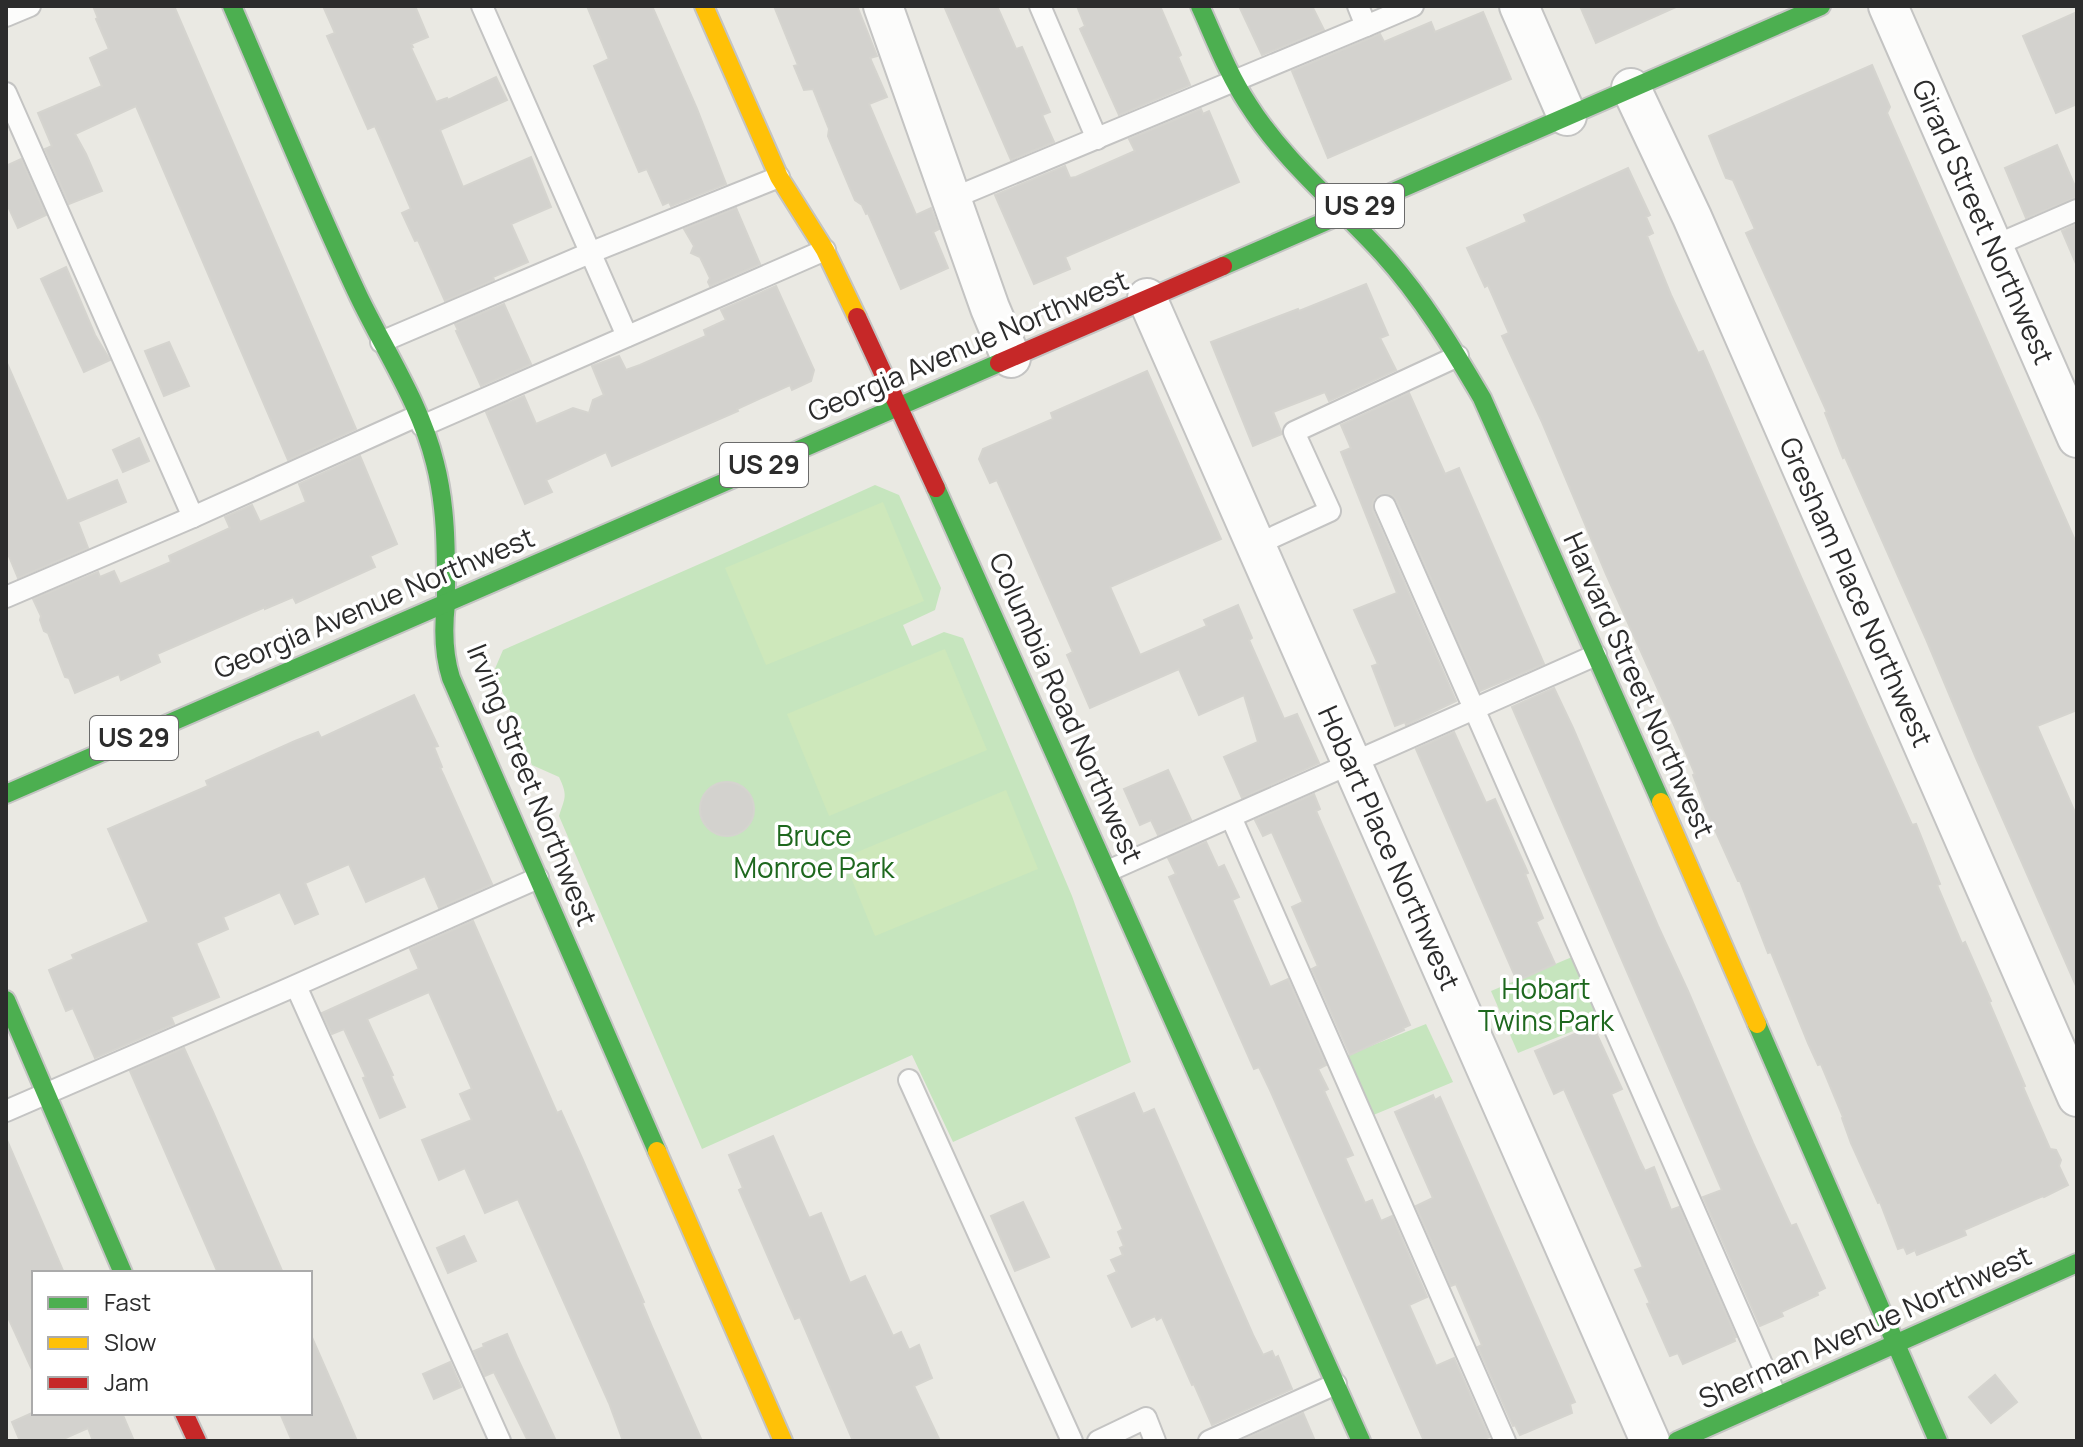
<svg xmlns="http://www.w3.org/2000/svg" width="2083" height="1447" font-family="Manrope,sans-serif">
	<rect width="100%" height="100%" fill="#eae9e3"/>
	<!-- green -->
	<g fill="#c6e5be">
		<path d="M875 485 899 495 941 588 935 610 903 625 912 646 944 632 963 638 1072 896 1131 1062 953 1142 912 1055 702 1149 559 816C565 797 568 796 559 777L532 765 494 671 503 650 727 552Z"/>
		<path d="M1572 957 1601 1020 1518 1053 1491 991Z"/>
		<path d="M1426 1024 1453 1082 1371 1116 1343 1057Z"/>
	</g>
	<!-- pitch -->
	<g fill="#cee8bb">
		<path d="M883 502 924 601 766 665 725 568Z"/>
		<path d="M945 649 987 750 829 816 787 714Z"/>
		<path d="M1006 790 1038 869 875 936 843 858Z"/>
	</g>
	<!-- building -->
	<g fill="#d3d2ce" stroke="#d5d4cf" stroke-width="2">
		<path d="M93 6H174L356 429 288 460 136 106 75 134 86 154 102 191 69 204 45 149 52 146 38 113 102 86 90 58 109 49 96 19 98 18Z"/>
		<path d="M323 6H415L428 37 411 44 413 47 411 48 436 102 447 98 448 100 496 77 507 100 440 130 463 187 531 157 551 207 511 224 528 262 493 277 494 280 445 301 418 240 415 241 402 213 411 209 375 126 368 129 327 36 335 33Z"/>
		<path d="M587 6H652L697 109 726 184 671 206 669 202 663 205 647 169 639 172 594 66 609 59Z"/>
		<path d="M774 6H857L877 56 870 58 887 97 869 104 916 215 931 208 939 229 933 232 948 268 901 289 868 213 866 214 862 205 855 200 852 193 828 136 829 129 813 89 804 90 794 66 798 65Z"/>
		<path d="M944 6H997L1016 49 1022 47 1050 112 1042 115 1054 142 1011 160Z"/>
		<path d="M1077 6H1160L1181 55 1178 57 1190 85 1119 115 1080 29 1085 26Z"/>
		<path d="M1239 6H1312L1324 30 1262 55Z"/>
		<path d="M1580 6H1678L1596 43Z"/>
		<path d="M1483 12 1511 79 1328 158 1292 71 1380 34 1384 42 1431 22 1435 32Z"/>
		<path d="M2077 12V104L2056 113 2023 36Z"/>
		<path d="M1872 65 1890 107 1887 113 2077 545V710L2037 726 2077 817V988L1976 758 1926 639 1845 457 1843 458 1825 413 1827 412 1746 233 1755 229 1733 180 1726 178 1709 136Z"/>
		<path d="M1201 109 1203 114 1209 111 1239 182 1065 257 1070 269 1034 284 995 195 1065 166 1070 178 1076 177 1135 151 1129 139Z"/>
		<path d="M2057 145 2077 191V197L2026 218 2005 168Z"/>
		<path d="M21 159 46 215 18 228 6 202V166Z"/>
		<path d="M1628 168 1650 215 1646 217 1653 233 1647 236 1671 295 1698 353 1703 351 1801 577 1912 825 1916 824 1940 884 1937 885 1962 944 1965 942 1991 1001 1989 1002 2025 1086 2023 1087 2050 1149 2056 1150 2061 1160 2059 1166 2068 1185 2044 1197 2043 1196 1964 1230 1966 1235 1917 1255 1915 1250 1907 1254 1904 1247 1898 1249 1880 1202 1878 1203 1851 1143 1842 1118 1843 1117 1821 1064 1818 1065 1808 1043 1771 952 1768 953 1740 881H1738L1707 812 1693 775 1695 774 1671 718 1606 574 1542 422 1502 336 1509 333 1488 285 1485 287 1467 248 1527 222 1524 215Z"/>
		<path d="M736 208 760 264 710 286 708 282 710 278 700 257 691 253 694 246 684 229Z"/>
		<path d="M2077 224V266L2062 231Z"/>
		<path d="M66 267 95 335 110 360 84 372 41 279Z"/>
		<path d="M1366 284 1388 335 1380 338 1396 370 1329 401 1325 392 1273 412 1282 434 1253 446 1211 342 1298 309 1299 311Z"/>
		<path d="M776 286 814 370 811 381 792 390 790 385 737 409 738 411 612 466 606 452 546 480 552 492 525 504 486 412 524 396 536 424 573 408 589 413 593 400 604 395 592 366 619 356 626 370 640 365 706 336 704 330 726 320 721 310Z"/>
		<path d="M504 304 531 364 481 386 456 331 458 330 455 324Z"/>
		<path d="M169 342 189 386 164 396 145 351Z"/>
		<path d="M6 361 67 501 117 480 126 502 78 522 88 548 18 578 6 549Z"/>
		<path d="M1147 371 1221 539 1110 587 1140 655 1207 626 1204 620 1238 605 1252 638 1249 640 1284 719 1297 714 1319 763 1242 798 1224 757 1258 742 1244 695 1199 715 1179 669 1090 708 1067 655 1073 652 1009 507 997 480 990 483 979 459 983 449 1053 419 1051 413Z"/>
		<path d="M1409 393 1445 474 1459 468 1544 664 1480 691 1397 501 1392 495 1381 494 1374 499 1372 505 1373 511 1456 701 1406 725 1405 722 1395 726 1372 666 1378 664 1354 610 1397 593 1341 452 1351 448 1341 425Z"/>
		<path d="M139 438 149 461 123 472 113 450Z"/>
		<path d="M360 456 397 544 370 556 375 567 296 603 293 597 265 609V607L157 654 160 662 121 680 119 674 75 693 69 678 65 677 48 633 44 631 40 620 41 616 33 599 98 572 100 577 114 571 120 584 171 562 169 556 230 528 225 517 252 505 260 522 306 502 299 484Z"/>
		<path d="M1554 688 1573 728 1658 926 1688 991 1753 1143 1791 1226 1796 1224 1825 1288 1817 1292 1818 1295 1781 1312 1783 1316 1760 1326 1703 1197 1722 1190 1512 707Z"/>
		<path d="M414 695 438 746 434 747 442 767 440 768 443 774 492 884 439 908 425 876 366 902 349 864 305 883 318 914 295 924 280 892 258 902 223 917 228 929 196 943 219 997 171 1017 174 1024 95 1058 73 1008 66 1011 49 970 74 959 72 955 149 922 108 829 208 786 206 781 295 741 318 732 321 738Z"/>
		<path d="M1454 732 1486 803 1495 799 1528 873 1525 874 1543 918 1536 922 1555 964 1517 981 1416 749Z"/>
		<path d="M1168 770 1191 820 1158 835 1151 820 1140 825 1124 789Z"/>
		<circle cx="727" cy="809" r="27"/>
		<path d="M1314 794 1320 809 1316 811 1410 1025 1403 1028 1404 1030 1350 1055 1312 969 1318 966 1292 907 1303 902 1272 832 1263 836 1255 820Z"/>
		<path d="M1206 842 1218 868 1224 865 1239 897 1232 900 1270 987 1288 979 1326 1065 1318 1069 1328 1089 1324 1091 1353 1155 1345 1158 1365 1203 1372 1200 1381 1221 1392 1216 1427 1297 1409 1305 1436 1366 1454 1358 1489 1437 1480 1441H1424L1270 1090 1259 1067 1254 1069 1169 877 1176 874 1168 858Z"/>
		<path d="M473 921 557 1113 561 1111 582 1158 644 1302 642 1303 652 1327 702 1441H623L609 1403 518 1199 485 1213 465 1168 439 1180 422 1140 472 1120 460 1094 472 1089 429 992 367 1019 393 1075 391 1076 405 1107 380 1118 363 1078 366 1077 344 1029 332 1034 322 1013 419 969 410 949Z"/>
		<path d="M1593 1026 1622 1089 1611 1094 1639 1159 1645 1171 1654 1167 1671 1210 1679 1207 1736 1337 1734 1338 1735 1341 1683 1364 1678 1353 1670 1356 1647 1304 1650 1303 1635 1270 1643 1267 1564 1089 1554 1094 1535 1051Z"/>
		<path d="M184 1048 213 1112 283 1273H218L130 1071Z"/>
		<path d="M1134 1093 1143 1114 1154 1109 1253 1335 1263 1355 1272 1351 1275 1358 1278 1356 1292 1389 1212 1425 1194 1384 1192 1385 1162 1317 1157 1320 1155 1316 1132 1327 1108 1276 1117 1272 1111 1260 1123 1255 1120 1248 1124 1246 1118 1232 1123 1229 1076 1118Z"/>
		<path d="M1433 1095 1435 1100 1440 1097 1575 1402 1570 1404 1572 1413 1520 1435 1515 1425 1513 1426 1478 1347 1482 1345 1456 1284 1451 1286 1416 1206 1433 1198 1395 1112Z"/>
		<path d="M773 1136 809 1218 821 1213 850 1283 865 1276 893 1336 901 1332 909 1350 919 1345 932 1378 914 1386 940 1441H853L800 1317 795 1319 739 1190 743 1188 729 1155Z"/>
		<path d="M6 1138 64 1273H34V1374L6 1313Z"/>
		<path d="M1023 1202 1049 1257 1015 1271 991 1216Z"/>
		<path d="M464 1236 476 1261 448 1273 437 1248Z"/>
		<path d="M310 1333 342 1406 357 1441H292L280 1413H310Z"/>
		<path d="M507 1334 517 1357 556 1441H528L494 1372 485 1376 474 1351 484 1347 483 1344Z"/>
		<path d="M450 1362 461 1387 434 1399 423 1374Z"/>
		<path d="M1995 1375 2017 1402 1991 1423 1969 1397Z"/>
		<path d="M32 1413H122L134 1441H93L88 1428 59 1441H20L12 1422Z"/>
		<path d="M1303 1413 1315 1441H1241Z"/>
	</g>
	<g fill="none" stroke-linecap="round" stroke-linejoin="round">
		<!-- lane casing -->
		<g stroke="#c4c4c3" stroke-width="24">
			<g id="lane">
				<path d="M482 6 627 336"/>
				<path d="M1040 6 1097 139"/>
				<path d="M6 16 30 6"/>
				<path d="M1366 26 1413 6"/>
				<path d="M6 93 193 517"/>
				<path d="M951 199 1366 26 1358 6"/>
				<path d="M1994 246 2077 210"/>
				<path d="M381 342 592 252 779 177"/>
				<path d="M422 426 825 250"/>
				<path d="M1385 506 1776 1396"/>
				<path d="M1256 545 1330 511 1294 432 1458 356"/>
				<path d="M6 597 193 517 417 416"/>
				<path d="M1231 817 1505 1441"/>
				<path d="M1108 871 1596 655"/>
				<path d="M296 986 500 1441"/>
				<path d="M909 1080 1072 1441"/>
				<path d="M6 1111 290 988 538 878"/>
				<path d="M1098 1441 1146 1418 1155 1441"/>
				<path d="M1209 1441 1336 1384"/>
			</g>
		</g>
		<!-- street casing -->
		<g stroke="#c4c4c3" stroke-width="42">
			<g id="street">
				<path d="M883 6 990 308 1011 358"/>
				<path d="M1519 6 1567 116"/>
				<path d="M1888 6 2077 438"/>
				<path d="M1631 88 1692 217 2077 1097"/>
				<path d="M1147 298 1650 1441"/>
			</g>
		</g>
		<!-- fast casing -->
		<g stroke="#c4c4c3" stroke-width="22">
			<g id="fast">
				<path d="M232 6C274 103 314 202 359 297 385 351 421 405 435 463 447 509 446 556 446 603"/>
				<path d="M1200 6C1215 39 1228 74 1248 104 1284 161 1337 204 1382 253 1422 297 1452 347 1482 398L1661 802"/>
				<path d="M1223 266 1821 6"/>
				<path d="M936 488 1361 1441"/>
				<path d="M446 603C443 629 443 653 451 678L657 1151"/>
				<path d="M6 794 999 363"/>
				<path d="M6 1000 123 1273"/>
				<path d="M1757 1024 1938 1441"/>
				<path d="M1677 1441 2077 1263"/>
			</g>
		</g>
		<!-- slow casing -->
		<g stroke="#c4c4c3" stroke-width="22">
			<g id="slow">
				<path d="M704 6 779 177 825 250 857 317"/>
				<path d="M1661 802 1757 1024"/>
				<path d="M657 1151 783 1441"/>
			</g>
		</g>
		<!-- jam casing -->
		<g stroke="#c4c4c3" stroke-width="22">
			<g id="jam">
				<path d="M857 317 936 488"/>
				<path d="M999 363 1223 266"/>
				<path d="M184 1413 197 1441"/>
			</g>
		</g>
		<!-- lane -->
		<use href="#lane" stroke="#fcfcfb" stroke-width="20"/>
		<!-- street -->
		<use href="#street" stroke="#fcfcfb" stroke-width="38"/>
		<!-- fast -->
		<use href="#fast" stroke="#4caf50" stroke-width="18"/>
		<!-- slow -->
		<use href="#slow" stroke="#ffc107" stroke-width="18"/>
		<!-- jam -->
		<use href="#jam" stroke="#c62828" stroke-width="18"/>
	</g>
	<g text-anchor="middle" stroke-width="7" stroke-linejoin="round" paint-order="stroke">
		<!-- shield labels -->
		<g fill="#fff" stroke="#6b6b6b" stroke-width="2">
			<rect x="1316" y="184" width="88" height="44" rx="6"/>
			<rect x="720" y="443" width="88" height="44" rx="6"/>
			<rect x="90" y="716" width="88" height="44" rx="6"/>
		</g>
		<g font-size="26" font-weight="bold" fill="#2c2c2c">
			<text x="1360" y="215">US 29</text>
			<text x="764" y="474">US 29</text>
			<text x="134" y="747">US 29</text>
		</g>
		<!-- street labels -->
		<g font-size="28" fill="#2c2c2c" stroke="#fff">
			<text transform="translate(1983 222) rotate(66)" y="10">Girard Street Northwest</text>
			<text transform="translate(968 346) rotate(-23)" y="10">Georgia Avenue Northwest</text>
			<text transform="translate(1856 592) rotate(66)" y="10">Gresham Place Northwest</text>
			<text transform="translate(374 603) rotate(-23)" y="10">Georgia Avenue Northwest</text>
			<text transform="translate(1639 685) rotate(66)" y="10">Harvard Street Northwest</text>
			<text transform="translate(1066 708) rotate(66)" y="10">Columbia Road Northwest</text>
			<text transform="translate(532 785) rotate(68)" y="10">Irving Street Northwest</text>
			<text transform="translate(1389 848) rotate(66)" y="10">Hobart Place Northwest</text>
			<text transform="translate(1865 1327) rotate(-24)" y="10">Sherman Avenue Northwest</text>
		</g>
		<!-- park labels -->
		<g font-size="28" fill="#1e681e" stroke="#fff">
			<text x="814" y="846">Bruce<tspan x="814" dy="32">Monroe Park</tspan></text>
			<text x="1546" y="999">Hobart<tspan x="1546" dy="32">Twins Park</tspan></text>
		</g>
	</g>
	<!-- border -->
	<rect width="2083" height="1447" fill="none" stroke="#2c2c2c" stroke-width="16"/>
	<!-- legend -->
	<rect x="32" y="1271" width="280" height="144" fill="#ffffff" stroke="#ababab" stroke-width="2"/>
	<rect x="48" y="1297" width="40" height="12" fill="#4caf50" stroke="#ababab" stroke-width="2"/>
	<text x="104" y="1311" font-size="24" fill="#2c2c2c">Fast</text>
	<rect x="48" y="1337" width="40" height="12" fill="#ffc107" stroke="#ababab" stroke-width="2"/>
	<text x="104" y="1351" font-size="24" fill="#2c2c2c">Slow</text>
	<rect x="48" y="1377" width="40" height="12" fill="#c62828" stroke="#ababab" stroke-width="2"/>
	<text x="104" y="1391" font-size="24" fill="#2c2c2c">Jam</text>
</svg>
